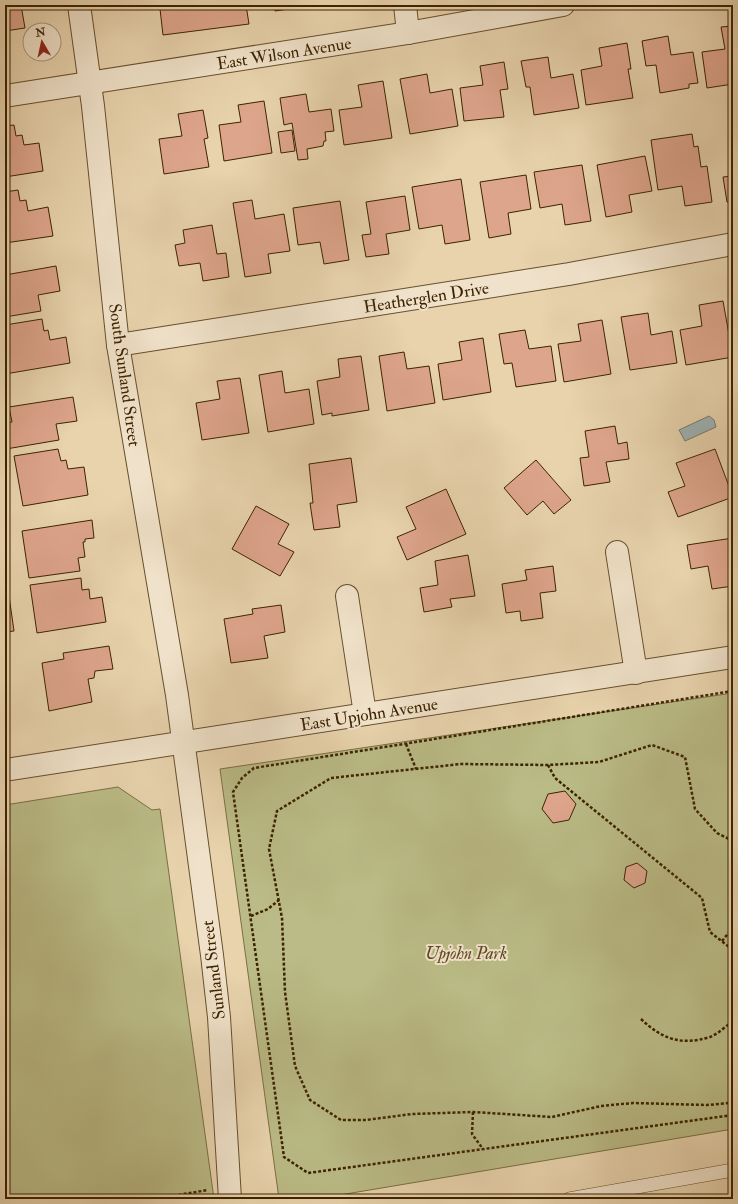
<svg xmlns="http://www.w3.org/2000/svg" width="738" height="1204" font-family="'IM FELL Double Pica',serif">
	<rect width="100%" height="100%" fill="#e8d3ad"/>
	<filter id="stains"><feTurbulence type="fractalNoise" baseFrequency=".005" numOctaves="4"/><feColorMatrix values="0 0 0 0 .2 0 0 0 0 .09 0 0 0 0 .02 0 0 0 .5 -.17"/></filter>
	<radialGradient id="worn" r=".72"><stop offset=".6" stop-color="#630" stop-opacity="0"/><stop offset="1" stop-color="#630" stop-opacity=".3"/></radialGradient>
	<!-- green -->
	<g fill="#babb86" stroke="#7b6f44">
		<path d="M733 693V1129L316 1199H279L220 769Z"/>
		<path d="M118 787 152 810 160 809 214 1199H5V805Z"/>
	</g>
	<!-- water -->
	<path fill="#9eb4b7" stroke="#777a6e" d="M709 416 714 420 716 427 685 441 679 430Z"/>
	<!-- building -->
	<g fill="#dea58d" stroke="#3c2301">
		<path d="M5 5H21L25 28 5 31Z"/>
		<path d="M182 5H246L249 24 163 35 160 9Z"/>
		<path d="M274 5H316L275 11Z"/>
		<path d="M733 26V84L707 88 702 52 725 49 721 27Z"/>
		<path d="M668 36 671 55 693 52 698 83 689 84V88L660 93 656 65 646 66 642 41Z"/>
		<path d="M627 43 631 69H628L633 98 586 105 581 70 602 66 599 48Z"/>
		<path d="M548 57 551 78 573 74 579 108 534 115 530 87H526L521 61Z"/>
		<path d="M504 62 508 89 500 90 504 117 464 121 460 88 483 85 480 66Z"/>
		<path d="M427 74 430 93 452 89 458 126 410 134 400 79Z"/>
		<path d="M383 81 392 138 344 145 339 110 362 107 358 85Z"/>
		<path d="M306 94 309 112 331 109 334 131 325 132 326 141H324L323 146 307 149 308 159 298 160 292 123 284 125 280 98Z"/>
		<path d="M264 101 272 153 224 161 219 125 241 122 238 105Z"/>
		<path d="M203 110 208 138 204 139 209 167 164 174 159 139 182 136 178 114Z"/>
		<path d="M14 125 16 136 22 135 24 145 39 143 43 171 5 177V126Z"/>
		<path d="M292 130 295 151 281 153 278 132Z"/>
		<path d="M692 134 694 147 698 146 701 167 707 166 712 202 685 206 682 186 658 190 651 140Z"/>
		<path d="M733 142V162L730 143Z"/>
		<path d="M645 156 652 191 629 195 632 212 606 217 597 165Z"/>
		<path d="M582 165 591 221 565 225 562 204 540 208 534 172Z"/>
		<path d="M526 175 531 209 508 213 511 234 489 238 480 182Z"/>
		<path d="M733 176V201L727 202 723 177Z"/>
		<path d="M461 179 470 240 445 244 442 225 419 229 412 187Z"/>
		<path d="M18 190 20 201 26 200 28 211 48 207 53 236 5 243V192Z"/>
		<path d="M405 196 410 230 386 234 389 254 366 257 362 235 371 234 366 202Z"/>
		<path d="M252 200 255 219 284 214 290 251 268 254 271 273 245 277 233 203Z"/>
		<path d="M340 201 349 260 324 264 320 242 298 245 293 208Z"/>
		<path d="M212 225 217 254 226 253 229 277 203 281 200 263 179 266 175 245 185 243 183 230Z"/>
		<path d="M56 266 60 291 38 295 41 311 5 317V275Z"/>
		<path d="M723 301 733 357 686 365 680 330 702 326 699 305Z"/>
		<path d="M648 313 651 335 672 331 677 363 630 370 621 317Z"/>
		<path d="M42 319 44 331 48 330 50 340 66 337 70 363 5 374V325Z"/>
		<path d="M602 320 611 374 564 382 558 344 581 341 578 324Z"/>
		<path d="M525 330 529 349 551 346 556 381 516 387 512 363 504 364 499 334Z"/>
		<path d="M483 338 491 392 443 400 438 364 462 360 459 342Z"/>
		<path d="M404 352 407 369 429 366 435 403 387 411 379 356Z"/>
		<path d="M361 356 369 410 332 416V413L322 415 317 381 340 377 338 359Z"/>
		<path d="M282 371 285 393 309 389 314 424 268 432 259 375Z"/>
		<path d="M240 378 249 433 202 440 196 403 220 399 217 381Z"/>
		<path d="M73 397 77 421 56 424 59 440 6 449 5 423 12 422 9 407Z"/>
		<path d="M615 426 618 444 627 442 629 459 606 462 610 482 584 486 580 458 589 457 585 431Z"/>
		<path d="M58 449 61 461 66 460 68 469 84 467 88 495 23 506 14 456Z"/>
		<path d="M715 449 733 497 678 517 668 492 685 486 676 463Z"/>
		<path d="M351 458 357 502 337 505 340 527 314 530 310 503H313L309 464Z"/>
		<path d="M536 460 571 500 554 514 543 501 527 515 504 488Z"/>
		<path d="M446 489 466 534 407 560 397 537 416 529 406 507Z"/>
		<path d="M256 506 289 524 278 544 294 552 280 576 232 549Z"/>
		<path d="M92 520 94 538 85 539V542H83L85 557 78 558 80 571 29 578 22 531Z"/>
		<path d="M733 538V586L712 589 708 566 691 569 687 545Z"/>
		<path d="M468 555 475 596 450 599 452 607 424 612 420 588 438 585 435 561Z"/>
		<path d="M553 566 556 591 540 593 543 618 521 621 520 611 506 613 502 584 527 580 525 570Z"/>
		<path d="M81 578 82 590 89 589 90 599 102 597 106 622 37 633 30 585Z"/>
		<path d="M5 596H9L14 631 5 632Z"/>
		<path d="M281 605 285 632 264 636 268 658 231 663 224 619 253 614 252 609Z"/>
		<path d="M109 646 113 669 95 671 94 678 88 679 92 702 49 711 42 663 64 659 63 653Z"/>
		<path d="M565 791 576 804 569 820 553 823 542 809 548 794Z"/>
		<path d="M637 863 647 871 645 883 634 888 624 880 626 867Z"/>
	</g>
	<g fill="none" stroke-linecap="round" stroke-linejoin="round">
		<!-- service casing -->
		<g stroke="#674f2c" stroke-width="14">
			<path id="service" d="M569 1199 733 1170"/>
		</g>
		<!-- minor casing -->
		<g stroke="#674f2c" stroke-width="24">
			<g id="minor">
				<path d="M405 5 408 33"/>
				<path d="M5 96 408 33 563 5"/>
				<path d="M118 345 569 274 733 244"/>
				<path d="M617 552 636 673"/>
				<path d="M347 596 365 714"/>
			</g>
		</g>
		<!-- tertiary casing -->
		<g stroke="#674f2c" stroke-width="24">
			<g id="tertiary">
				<path d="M79 5 93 106 118 345 177 695 212 955 219 1017 230 1199"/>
				<path d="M5 770 733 657"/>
			</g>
		</g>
		<!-- path -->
		<g stroke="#3c2301" stroke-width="2.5" stroke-dasharray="3 2" stroke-linecap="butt">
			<path d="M733 691 254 768 242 778 233 792 284 1157 308 1173 733 1115"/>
			<path d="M406 744 416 769"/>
			<path d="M548 765 555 778 702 898 710 932 733 950"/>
			<path d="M733 841 717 833 695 809 685 757 652 745 599 762 548 765 461 764 331 778 277 811 269 849 282 918 285 992 295 1066 310 1100 341 1120H366L412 1114 473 1112 552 1117 601 1106 633 1103 707 1105 730 1103 733 1101"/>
			<path d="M251 916 268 909 279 900"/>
			<path d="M722 941 731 930"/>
			<path d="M641 1019C662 1039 681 1046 710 1037 718 1034 726 1026 733 1021"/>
			<path d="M473 1112 472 1134 483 1149"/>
			<path d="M154 1199 208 1190"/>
		</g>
		<!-- service -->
		<use href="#service" stroke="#f0e2ca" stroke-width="13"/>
		<!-- minor -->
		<use href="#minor" stroke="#f0e2ca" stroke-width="22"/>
		<!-- tertiary -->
		<use href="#tertiary" stroke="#f0e2ca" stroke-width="22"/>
	</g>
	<g text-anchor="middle" stroke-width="4" stroke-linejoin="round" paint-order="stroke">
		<!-- street labels -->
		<g font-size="17" fill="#3c2301" stroke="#f0e2ca">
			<text transform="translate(284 53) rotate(-9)" y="6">East Wilson Avenue</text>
			<text transform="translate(426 297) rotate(-9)" y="6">Heatherglen Drive</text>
			<text transform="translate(125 375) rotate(82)" y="6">South Sunland Street</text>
			<text transform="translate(369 714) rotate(-9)" y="6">East Upjohn Avenue</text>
			<text transform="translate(213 970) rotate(-97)" y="6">Sunland Street</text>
		</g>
		<!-- park labels -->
		<g font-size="17" font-style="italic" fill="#5c4922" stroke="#f0e2ca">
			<text x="466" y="959">Upjohn Park</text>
		</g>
	</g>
	<!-- margin -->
	<rect width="738" height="1204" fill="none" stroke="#e8d3ad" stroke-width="20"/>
	<rect x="6" y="6" width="726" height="1192" fill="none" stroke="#3c2301" stroke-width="2"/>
	<rect x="10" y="10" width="718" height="1184" fill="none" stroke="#3c2301"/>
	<!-- north arrow -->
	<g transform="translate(42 42) rotate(351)"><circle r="19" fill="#f0e2ca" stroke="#a8967a"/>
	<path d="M0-3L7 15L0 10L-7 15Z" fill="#8f2418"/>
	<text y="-6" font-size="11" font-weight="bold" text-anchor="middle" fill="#3c2301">N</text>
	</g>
	<rect width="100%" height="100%" filter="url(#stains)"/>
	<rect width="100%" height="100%" fill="url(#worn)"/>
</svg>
